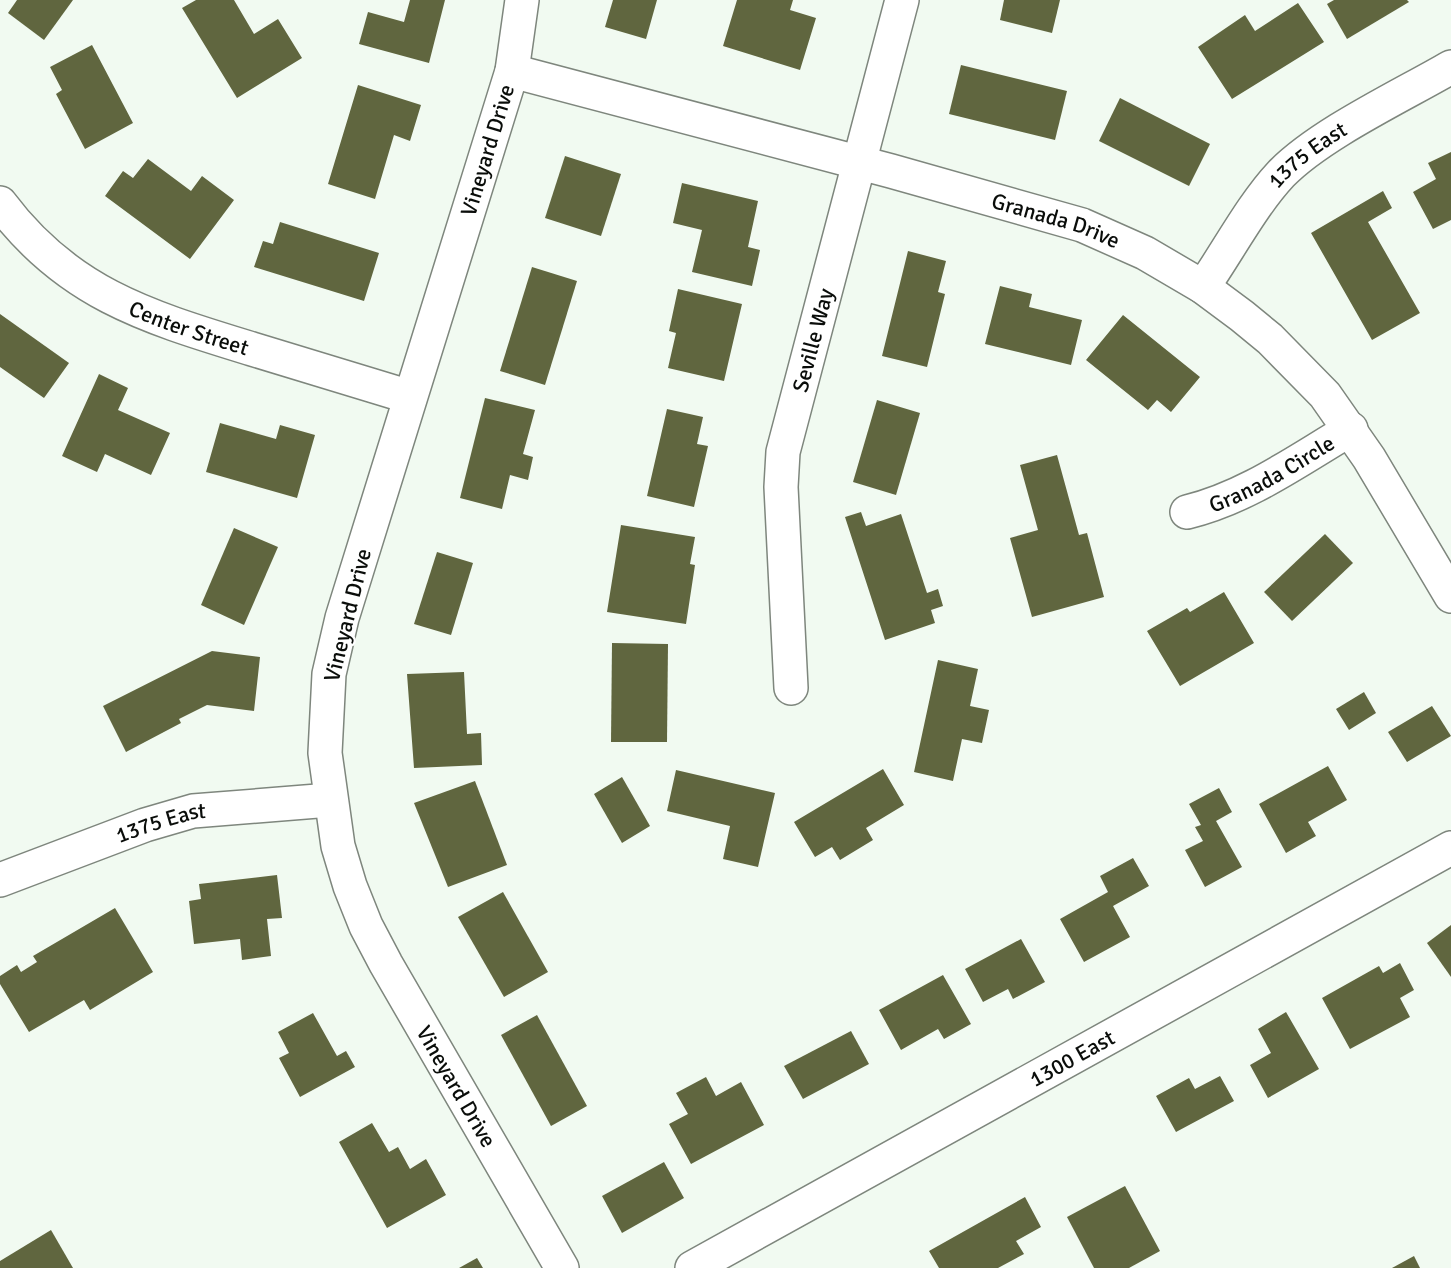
<svg xmlns="http://www.w3.org/2000/svg" width="1451" height="1268" font-family="Signika,sans-serif">
	<rect width="100%" height="100%" fill="#f1faf1"/>
	<!-- building -->
	<g fill="#60663f">
		<path d="M17 0H73L44 40 8 13Z"/>
		<path d="M196 0H234L254 34 278 19 302 58 237 98 182 8Z"/>
		<path d="M410 0H445L429 63 359 44 368 12 404 22Z"/>
		<path d="M613 0H657L646 39 605 27Z"/>
		<path d="M737 0H793L790 10 816 18 800 70 723 46Z"/>
		<path d="M1004 0H1060L1052 33 1000 20Z"/>
		<path d="M1334 0H1407L1409 2 1347 39 1327 4Z"/>
		<path d="M1298 3 1324 42 1232 99 1198 47 1245 15 1255 31Z"/>
		<path d="M92 45 133 123 85 149 56 94 62 90 50 67Z"/>
		<path d="M961 65 1067 91 1055 140 949 114Z"/>
		<path d="M358 85 421 105 410 141 394 135 375 199 328 184Z"/>
		<path d="M1120 98 1210 144 1189 186 1099 141Z"/>
		<path d="M1451 152V220L1433 229 1413 192 1436 179 1428 163Z"/>
		<path d="M565 156 621 174 601 236 545 218Z"/>
		<path d="M148 159 191 191 202 176 234 200 190 259 105 196 123 171 133 178Z"/>
		<path d="M682 183 758 201 748 247 760 250 752 286 692 272 702 230 673 223Z"/>
		<path d="M1383 191 1392 208 1368 222 1420 313 1372 340 1311 233Z"/>
		<path d="M280 222 379 253 364 301 254 267 263 241 273 244Z"/>
		<path d="M908 251 946 261 938 292 945 294 927 367 882 356Z"/>
		<path d="M532 267 577 281 545 385 500 371Z"/>
		<path d="M1000 286 1032 294 1029 307 1082 320 1071 365 985 344Z"/>
		<path d="M678 289 742 304 724 381 668 368 676 333 669 331Z"/>
		<path d="M0 314 69 363 44 398 0 367Z"/>
		<path d="M1123 315 1200 377 1171 412 1157 400 1148 410 1086 360Z"/>
		<path d="M99 374 128 388 118 410 170 433 151 475 105 454 97 472 62 456Z"/>
		<path d="M485 398 535 410 523 454 533 457 528 480 510 475 502 509 460 498Z"/>
		<path d="M877 400 920 413 896 495 853 482Z"/>
		<path d="M667 409 703 417 697 444 708 446 694 507 647 496Z"/>
		<path d="M220 423 276 439 280 425 315 435 297 498 206 472Z"/>
		<path d="M1057 455 1079 535 1087 533 1104 597 1032 617 1010 538 1038 530 1020 465Z"/>
		<path d="M861 512 866 526 901 514 927 593 938 589 943 606 931 610 935 623 885 640 845 517Z"/>
		<path d="M621 525 695 537 690 564 695 565 686 624 607 612Z"/>
		<path d="M234 528 278 547 244 625 201 605Z"/>
		<path d="M1325 534 1353 563 1292 621 1264 592Z"/>
		<path d="M437 552 473 563 451 635 414 624Z"/>
		<path d="M1224 592 1254 643 1180 686 1147 631 1187 608 1190 612Z"/>
		<path d="M612 643 668 644 667 742H611Z"/>
		<path d="M212 651 260 657 254 711 207 705 179 719 181 723 126 752 103 706Z"/>
		<path d="M938 660 978 669 970 706 989 710 982 743 962 739 953 781 914 772Z"/>
		<path d="M464 672 467 734 481 733 482 765 414 768 407 674Z"/>
		<path d="M1364 692 1376 713 1349 730 1336 709Z"/>
		<path d="M1432 706 1451 736 1407 762 1388 732Z"/>
		<path d="M1328 766 1347 800 1308 822 1316 836 1286 853 1259 804Z"/>
		<path d="M883 769 904 805 866 828 873 840 840 860 832 847 815 857 794 822Z"/>
		<path d="M676 770 775 793 758 867 723 859 730 826 667 811Z"/>
		<path d="M622 777 650 826 622 843 594 794Z"/>
		<path d="M475 781 507 865 448 887 414 803Z"/>
		<path d="M1219 788 1232 812 1216 821 1242 867 1205 887 1185 850 1203 841 1195 827 1201 825 1189 804Z"/>
		<path d="M1133 858 1149 886 1113 906 1130 937 1084 962 1060 919 1108 892 1100 876Z"/>
		<path d="M277 875 282 918 267 919 271 956 242 960 240 939 194 944 189 901 201 899 199 884Z"/>
		<path d="M503 892 548 972 504 997 458 917Z"/>
		<path d="M115 908 153 972 90 1010 84 1000 29 1032 0 984V976L17 965 21 972 37 962 33 956Z"/>
		<path d="M1451 925V977L1427 943Z"/>
		<path d="M1021 939 1045 982 1013 999 1008 989 983 1002 965 969Z"/>
		<path d="M1400 963 1414 990 1400 998 1410 1017 1350 1049 1322 998 1379 966 1383 973Z"/>
		<path d="M943 975 971 1024 944 1039 938 1029 901 1050 879 1010Z"/>
		<path d="M1286 1012 1319 1069 1268 1098 1250 1065 1271 1053 1258 1029Z"/>
		<path d="M313 1013 337 1056 346 1051 355 1067 300 1097 279 1058 289 1053 278 1032Z"/>
		<path d="M537 1015 587 1106 551 1126 501 1035Z"/>
		<path d="M851 1031 869 1064 803 1099 784 1066Z"/>
		<path d="M1220 1076 1234 1101 1176 1132 1156 1096 1189 1078 1195 1089Z"/>
		<path d="M706 1077 716 1096 741 1082 764 1125 691 1164 669 1124 688 1114 676 1093Z"/>
		<path d="M372 1123 389 1152 398 1147 410 1169 426 1159 446 1195 387 1228 339 1142Z"/>
		<path d="M664 1162 684 1198 622 1233 602 1196Z"/>
		<path d="M1125 1186 1160 1251 1129 1268H1094L1067 1217Z"/>
		<path d="M1025 1197 1041 1227 1016 1241 1024 1254 998 1268H939L929 1251Z"/>
		<path d="M51 1230 73 1268H0V1261Z"/>
		<path d="M1414 1256 1420 1268H1392Z"/>
		<path d="M477 1258 483 1268H459Z"/>
	</g>
	<g fill="none" stroke-linecap="round" stroke-linejoin="round">
		<!-- minor casing -->
		<g stroke="#7e867d" stroke-width="36">
			<g id="minor">
				<path id="s1" d="M522 0 512 71 342 618 329 674 325 753 338 846 350 886 366 926 386 964 562 1268"/>
				<path id="s2" d="M512 71 891 171 1082 225 1145 253 1203 287 1242 316 1270 339 1325 395 1369 458 1451 596"/>
				<path id="s3" d="M0 203C68 294 148 317 252 349 305 365 357 381 410 397"/>
				<path id="s4" d="M1203 287C1228 251 1252 205 1281 174 1320 134 1401 96 1451 67"/>
				<path id="s5" d="M1187 512C1248 497 1298 460 1351 429"/>
				<path id="s6" d="M791 688 781 487 783 452 902 0"/>
				<path id="s7" d="M0 880 145 825 193 811 330 800"/>
				<path id="s8" d="M692 1268 1451 848"/>
			</g>
		</g>
		<!-- minor -->
		<use href="#minor" stroke="#fff" stroke-width="33"/>
	</g>
	<g text-anchor="middle" stroke-width="4.5" stroke-linejoin="round" paint-order="stroke">
		<!-- street labels -->
		<g font-size="22" fill="#0a0d0a" stroke="#fff">
			<text transform="translate(487 150) rotate(-73)" y="8">Vineyard Drive</text>
			<text dy="8" stroke="none"><textPath href="#s4" startOffset="170">1375 East</textPath></text>
			<text dy="8" stroke="none"><textPath href="#s2" startOffset="564">Granada Drive</textPath></text>
			<text dy="8" stroke="none"><textPath href="#s3" startOffset="231">Center Street</textPath></text>
			<text dy="8" stroke="none"><textPath href="#s6" startOffset="352">Seville Way</textPath></text>
			<text dy="8" stroke="none"><textPath href="#s5" startOffset="93">Granada Circle</textPath></text>
			<text transform="translate(347 615) rotate(-76)" y="8">Vineyard Drive</text>
			<text dy="8" stroke="none"><textPath href="#s7" startOffset="171">1375 East</textPath></text>
			<text dy="8" stroke="none"><textPath href="#s8" startOffset="434">1300 East</textPath></text>
			<text dy="8" stroke="none"><textPath href="#s1" startOffset="1144">Vineyard Drive</textPath></text>
		</g>
	</g>
</svg>
